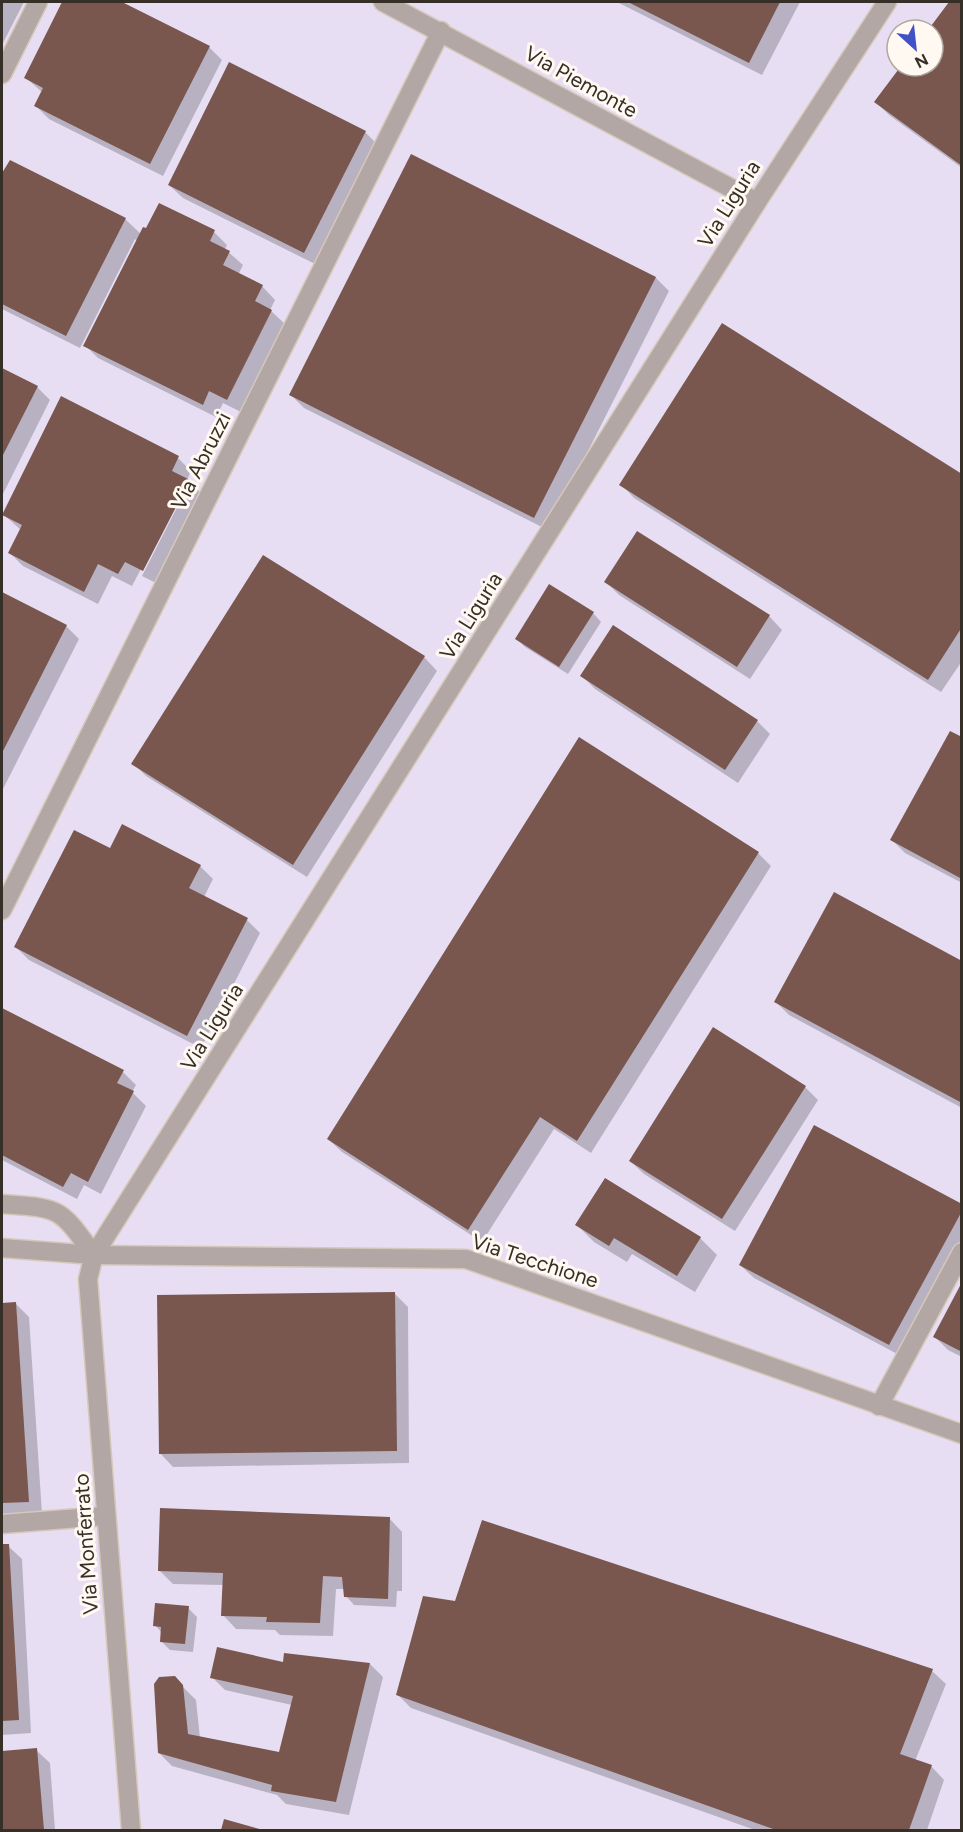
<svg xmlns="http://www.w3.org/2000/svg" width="963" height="1832" font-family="Figtree,sans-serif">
	<rect width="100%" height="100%" fill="#f9ead8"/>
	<!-- industrial -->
	<path fill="#e7def3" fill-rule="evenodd" d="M2 2H961V1830H2ZM897 30H933V66H897Z"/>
	<!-- shadow -->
	<g fill="#0003">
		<path d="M2 2H24L2 45Z"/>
		<path d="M64 2H118L209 47 222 60 163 176 49 119 36 106 43 93 25 77Z"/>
		<path d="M617 2H800L762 75Z"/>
		<path d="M951 2H962V168L889 115 876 102 903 66H933V30H930Z"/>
		<path d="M365 132 378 145 317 265 183 198 169 185Z"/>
		<path d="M412 156 656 278 669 291 548 530 304 408 291 395Z"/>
		<path d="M2 174 125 219 141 234 214 232 227 245 225 249 243 265 238 275 262 286 275 300 270 310 285 324 241 412 223 403 216 417 98 358 85 345 137 241 135 239 80 348 2 309Z"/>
		<path d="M2 369 37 387 50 400 2 496Z"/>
		<path d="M178 458 191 471 187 480 202 494 156 583 142 576 189 484H186L132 586 112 576 98 604 23 566 10 553 21 530 3 514Z"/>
		<path d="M962 476V661L941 692 634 498 621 484Z"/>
		<path d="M606 582 769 616 782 630 750 679 619 595Z"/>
		<path d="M2 594 66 626 79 639 2 791Z"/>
		<path d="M593 613 601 622 568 674 525 647 517 639Z"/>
		<path d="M424 657 437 671 307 877 146 776 133 763Z"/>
		<path d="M582 676 757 721 770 734 738 783 595 689Z"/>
		<path d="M962 739V883L905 853 892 840Z"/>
		<path d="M110 850 200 866 213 879 204 897 247 920 260 933 201 1048 29 960 16 947Z"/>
		<path d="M758 853 771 866 591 1153 554 1129 482 1242 342 1152 328 1139Z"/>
		<path d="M962 962V1108L789 1015 776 1002Z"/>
		<path d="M2 1009 123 1072 136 1085 132 1092 146 1106 101 1194 84 1185 77 1199 2 1160Z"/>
		<path d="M805 1087 818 1100 735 1231 644 1174 630 1161Z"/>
		<path d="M605 1180 700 1238 717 1255 695 1292 632 1254 627 1262 594 1242 577 1225Z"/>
		<path d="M962 1206V1248L903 1357 754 1278 740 1265Z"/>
		<path d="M962 1286V1357L948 1350 935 1337Z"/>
		<path d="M395 1294 408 1307 409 1463 173 1467 160 1453Z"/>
		<path d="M15 1303 29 1317 42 1514 2 1517V1304Z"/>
		<path d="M389 1518 402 1532V1591H397L396 1607 354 1605 346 1596 345 1589H336L333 1636 280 1635 275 1630 236 1629 223 1615 224 1585 173 1584 159 1570Z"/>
		<path d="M483 1522 932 1671 946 1684 915 1761 931 1766 944 1780 927 1830H755L411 1708 397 1694 456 1602Z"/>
		<path d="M2 1546H8L22 1559 31 1733 2 1735Z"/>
		<path d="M188 1608 197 1617 193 1652 170 1650 161 1641 162 1633 155 1625Z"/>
		<path d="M285 1655 370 1664 383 1677 349 1815 286 1804 277 1795 172 1766 159 1753 174 1678 196 1700 200 1738 280 1754 292 1705 225 1690 212 1677 284 1664Z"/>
		<path d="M36 1750 50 1763 55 1830H2V1753Z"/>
		<path d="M225 1821 260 1830H223Z"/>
	</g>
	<!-- building -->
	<g fill="#79564e">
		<path d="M62 2H122L210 46 150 164 34 106 43 88 24 78Z"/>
		<path d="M628 2H780L749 63Z"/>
		<path d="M949 2H962V166L874 102 901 66H933V30H928Z"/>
		<path d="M229 62 366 131 304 253 168 185Z"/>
		<path d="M411 154 656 277 534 518 289 395Z"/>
		<path d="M10 160 126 218 66 336 2 304V173Z"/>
		<path d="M159 203 215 230 210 241 230 251 223 265 263 285 255 301 272 310 227 400 209 391 203 405 83 346 143 227 146 228Z"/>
		<path d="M722 323 962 474V627L928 680 619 485Z"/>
		<path d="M2 368 38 386 2 457Z"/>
		<path d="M61 396 179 456 172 471 190 480 143 571 125 562 118 574 98 564 84 592 8 553 22 525 2 515Z"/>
		<path d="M637 531 770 615 737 667 604 582Z"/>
		<path d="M263 555 425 656 293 865 131 764Z"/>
		<path d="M549 584 594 612 559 667 515 639Z"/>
		<path d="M2 592 67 625 2 753Z"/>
		<path d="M613 625 758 720 725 770 580 676Z"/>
		<path d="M950 731 962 737V879L890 840Z"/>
		<path d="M579 737 759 852 577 1141 540 1117 468 1230 327 1139Z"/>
		<path d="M122 824 201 865 189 888 248 918 187 1036 14 947 74 830 110 848Z"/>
		<path d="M834 892 962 961V1103L774 1002Z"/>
		<path d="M2 1008 124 1070 117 1083 134 1091 88 1182 71 1173 63 1187 2 1155Z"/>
		<path d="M713 1027 806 1086 722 1219 629 1161Z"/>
		<path d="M814 1125 962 1204V1211L889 1345 739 1265Z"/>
		<path d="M605 1178 701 1237 677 1276 614 1238 609 1246 575 1225Z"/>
		<path d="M962 1282V1352L933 1337Z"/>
		<path d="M395 1292 397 1451 159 1454 157 1295Z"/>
		<path d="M16 1302 29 1502 2 1503V1303Z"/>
		<path d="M160 1508 390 1517 388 1599 344 1597 342 1577 323 1576 320 1623 266 1622 267 1617 221 1616 223 1573 158 1571Z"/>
		<path d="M482 1520 933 1669 900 1754 932 1765 909 1830H776L396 1695 423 1596 455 1601Z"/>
		<path d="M2 1544H9L19 1720 2 1721Z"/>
		<path d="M155 1603 189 1606 185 1644 160 1642 161 1627 153 1626Z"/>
		<path d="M217 1647 283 1662 284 1653 370 1663 336 1802 271 1791 272 1785 158 1753 154 1684 159 1677 175 1676 183 1685 188 1734 279 1752 293 1696 210 1678Z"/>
		<path d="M37 1748 44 1830H2V1751Z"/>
		<path d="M224 1819 263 1830H221Z"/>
	</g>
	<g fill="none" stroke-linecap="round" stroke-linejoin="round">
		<!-- minor casing -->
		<g stroke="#d6c8b8" stroke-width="21">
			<g id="minor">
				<path d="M383 2 757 202"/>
				<path d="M2 74 38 2"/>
				<path d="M2 910 441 31"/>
				<path d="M2 1204C61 1208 59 1207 94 1255"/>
				<path d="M2 1248 94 1255 466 1259 962 1434"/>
				<path d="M879 1406 962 1252"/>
				<path d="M2 1524 106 1516"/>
				<path d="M131 1830 88 1279 94 1255 757 202 887 2"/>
			</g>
		</g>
		<!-- minor -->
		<use href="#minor" stroke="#b2a7a5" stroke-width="18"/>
	</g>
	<g text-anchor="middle" stroke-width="6" stroke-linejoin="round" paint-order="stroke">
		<!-- street labels -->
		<g font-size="21" fill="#352f28" stroke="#fff9f2">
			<text transform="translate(581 82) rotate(29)" y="7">Via Piemonte</text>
			<text transform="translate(729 204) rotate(-58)" y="7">Via Liguria</text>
			<text transform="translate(201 461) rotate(-63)" y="7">Via Abruzzi</text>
			<text transform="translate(471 616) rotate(-58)" y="7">Via Liguria</text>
			<text transform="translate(212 1027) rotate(-58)" y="7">Via Liguria</text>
			<text transform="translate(535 1261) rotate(18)" y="7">Via Tecchione</text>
			<text transform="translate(86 1544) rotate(-94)" y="7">Via Monferrato</text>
		</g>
	</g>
	<!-- border -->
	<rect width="963" height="1832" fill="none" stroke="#352f28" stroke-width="6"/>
	<!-- north arrow -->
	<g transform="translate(915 48) rotate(153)"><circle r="28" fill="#fff9f2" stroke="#aea8a1" stroke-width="1.5"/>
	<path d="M0-4.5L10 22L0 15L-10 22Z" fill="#4152c6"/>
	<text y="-9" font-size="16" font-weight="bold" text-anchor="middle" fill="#352f28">N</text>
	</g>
</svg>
